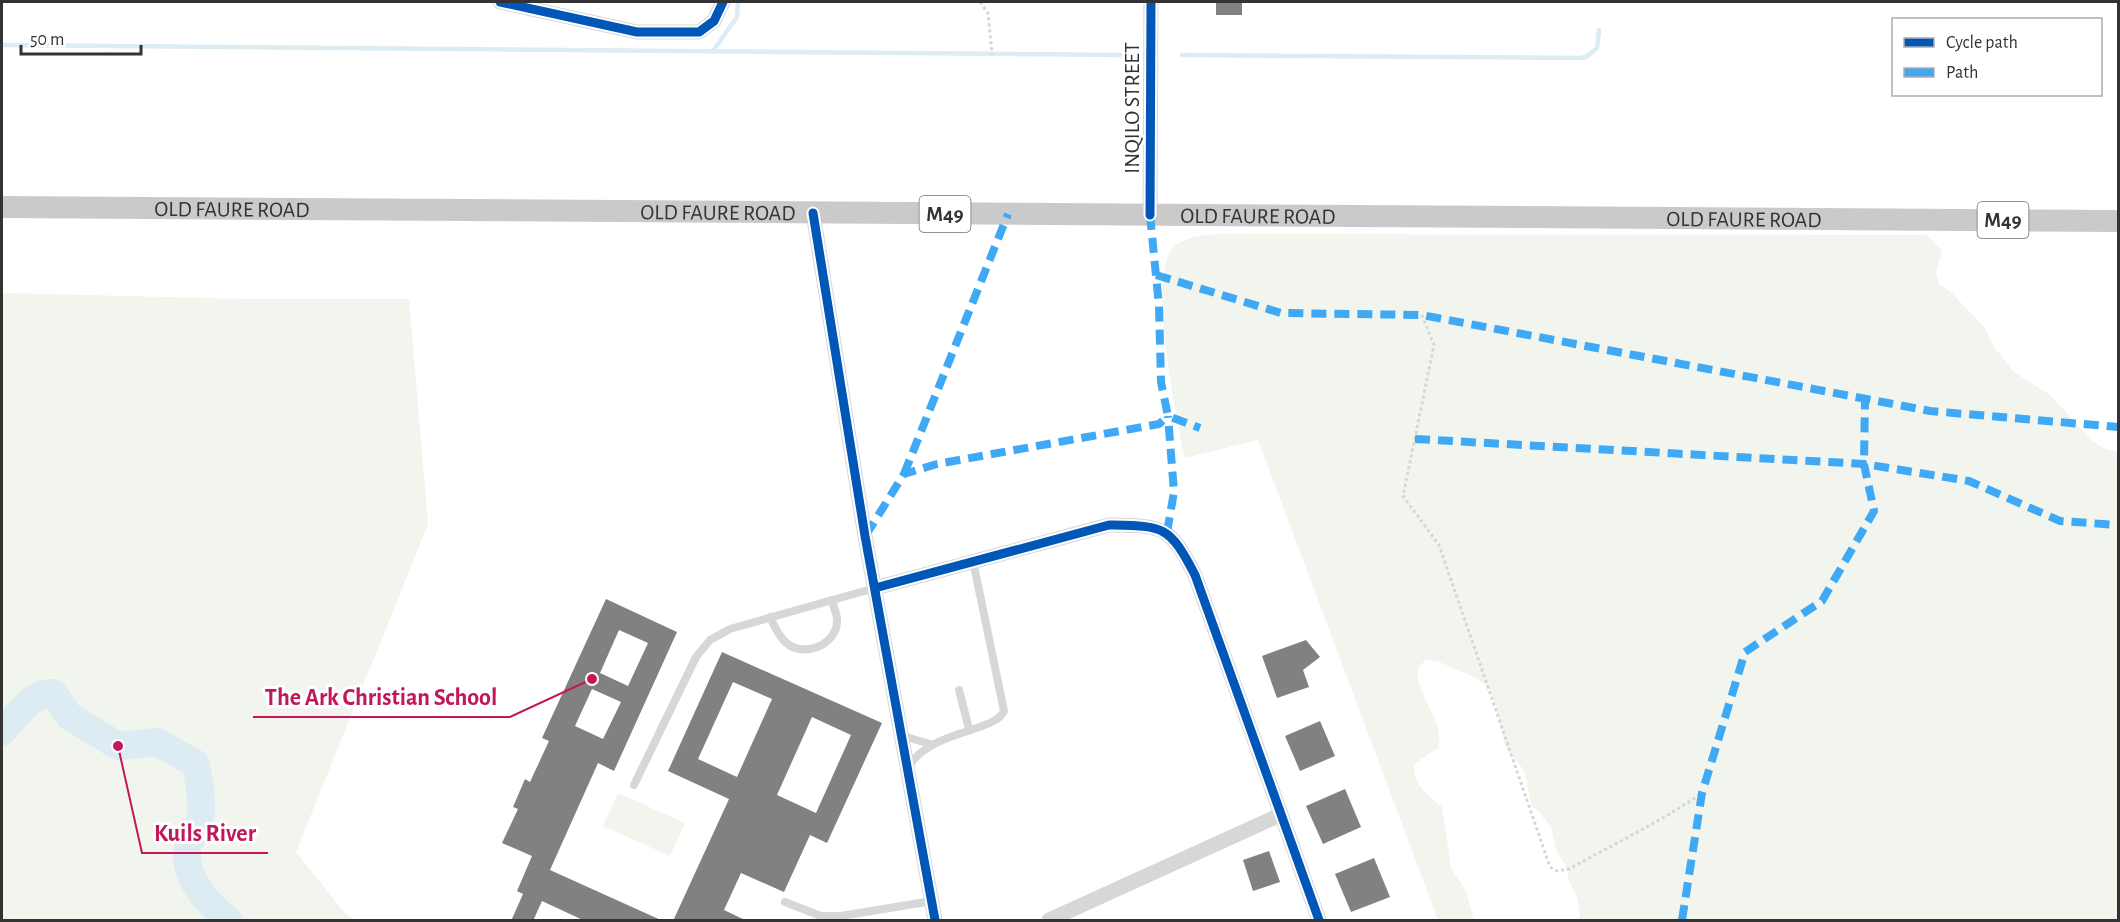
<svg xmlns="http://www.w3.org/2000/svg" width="2120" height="922" font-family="'Alegreya Sans',sans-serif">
	<rect width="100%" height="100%" fill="#fff"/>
	<!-- green -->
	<g fill="#f1f5ed">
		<path d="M1256 234 1926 235 1942 250 1936 273 1939 284 1952 293 1985 328 1994 347 2014 372 2050 395 2091 440 2103 448 2118 452V920H1580L1578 899 1569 881 1565 864 1557 853 1551 827 1540 812 1532 807 1524 770 1506 749 1495 702 1488 687 1474 677 1437 661 1426 660 1418 667C1414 696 1446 720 1438 748L1414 764C1414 787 1426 793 1442 807L1451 868 1466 891 1474 920H1438L1258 440 1185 458C1177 420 1145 271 1175 246 1194 230 1233 235 1256 234Z"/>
		<path d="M2 293 249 299H409L428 524 296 852 344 912 355 920H2Z"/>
		<path d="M618 793 685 823 670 856 603 826Z"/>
	</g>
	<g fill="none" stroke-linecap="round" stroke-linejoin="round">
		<!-- stream -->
		<g stroke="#ddebf3" stroke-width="4.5">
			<path d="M2 45 1123 55"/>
			<path d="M713 51 737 17 738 2"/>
			<path d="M1182 55 1579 58 1586 57 1597 48 1599 30"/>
		</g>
		<!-- river -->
		<path stroke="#ddebf3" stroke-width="28" d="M2 732C16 717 31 692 53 693L69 716 118 746 157 742 196 764C199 783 203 801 200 820 198 830 188 840 187 850 184 878 208 904 228 920"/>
	</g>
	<!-- building -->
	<g fill="#818181" fill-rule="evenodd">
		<rect x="1216" y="2" width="26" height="13"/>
		<path d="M606 599 677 632 614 771 598 763 550 870 663 921H585L542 901 533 921H511L523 894 517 891 532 856 502 843 518 809 513 807 525 779 530 782 549 741 542 738ZM619 630 648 643 628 686 600 673ZM592 689 621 702 603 739 575 726Z"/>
		<path d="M1306 640 1320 657 1303 670 1309 687 1277 698 1262 656Z"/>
		<path d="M722 652 882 723 827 843 810 835 784 892 741 873 724 910 747 921H673L729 799 668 771ZM733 682 772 699 737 777 698 759ZM812 717 851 735 816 813 777 795Z"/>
		<path d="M1320 721 1335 756 1300 771 1285 736Z"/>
		<path d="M1345 789 1361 827 1323 844 1306 806Z"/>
		<path d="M1269 851 1280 882 1253 891 1243 860Z"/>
		<path d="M1374 858 1390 897 1351 912 1335 874Z"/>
	</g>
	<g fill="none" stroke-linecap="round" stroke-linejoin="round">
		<!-- path -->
		<g stroke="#d6d6d6" stroke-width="3" stroke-dasharray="3 3" stroke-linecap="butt">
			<path d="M980 2 988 13 992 54"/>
			<path d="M1422 315 1434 345 1403 496 1439 545 1550 867 1557 871 1569 869C1614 844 1660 822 1702 793"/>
		</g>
		<!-- lane -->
		<g stroke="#d7d7d7" stroke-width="8">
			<path d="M770 617C775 627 780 639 789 645 808 657 839 643 837 618 836 612 833 606 832 600"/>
			<path d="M959 690 969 729"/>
			<path d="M903 736 930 744"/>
			<path d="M909 766C931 730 996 732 1004 711L973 561"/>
			<path d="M634 785 696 657 710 640 730 629 875 588"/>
			<path d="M785 902 821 916H841L932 901"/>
		</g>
		<!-- street -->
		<g stroke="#d7d7d7" stroke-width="15">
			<path d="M500 2 637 32H699L714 21 723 2"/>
			<path d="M813 213 865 536 935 920"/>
			<path d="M1150 215 1151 2"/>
			<path d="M875 588 1109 525C1164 526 1169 525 1195 575L1319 920"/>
			<path d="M1049 920 1280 815"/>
		</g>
		<!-- primary -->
		<path stroke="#cacaca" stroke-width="22" id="s1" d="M2 207 2118 221"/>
		<!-- quiet -->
		<g stroke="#3fa9f5" stroke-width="8" stroke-dasharray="15 8" stroke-linecap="butt">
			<path d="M1150 215 1159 306 1161 382 1168 416 1200 428"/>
			<path d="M1156 275 1281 313 1422 315 1930 411 2118 427"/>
			<path d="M1415 439 1864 464 1969 481 2060 521 2118 525"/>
			<path d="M904 474 1008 214"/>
			<path d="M1167 532 1174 492 1168 416"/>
			<path d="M866 535 904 474 937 464 1159 424 1168 416"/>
			<path d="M1682 920 1702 793 1745 652 1822 601 1874 511 1864 464 1865 398"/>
		</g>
		<!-- cycleway casing -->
		<g stroke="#fff" stroke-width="13">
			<g id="cycleway">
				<path d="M500 2 637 32H699L714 21 723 2"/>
				<path d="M813 213 865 536 935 920"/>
				<path d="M1150 215 1151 2"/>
				<path d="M875 588 1109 525C1164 526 1169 525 1195 575L1319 920"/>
			</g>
		</g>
		<!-- cycleway -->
		<use href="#cycleway" stroke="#0057b8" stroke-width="9"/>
	</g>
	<g text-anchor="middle" stroke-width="6" stroke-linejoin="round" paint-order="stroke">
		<!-- shield labels -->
		<g fill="#fff" stroke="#707070" stroke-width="1.5">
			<rect x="919.5" y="196" width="51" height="36" rx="4.5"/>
			<rect x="1977.5" y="202" width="51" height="36" rx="4.5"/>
		</g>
		<g font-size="21" font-weight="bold" fill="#333">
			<text x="945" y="221">M49</text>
			<text x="2003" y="227">M49</text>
		</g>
		<!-- street labels -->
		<g font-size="22" fill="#333" stroke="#fff">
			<text transform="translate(1131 108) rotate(-90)" y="8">INQILO STREET</text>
			<text dy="8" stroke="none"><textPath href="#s1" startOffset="230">OLD FAURE ROAD</textPath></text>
			<text dy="8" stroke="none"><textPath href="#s1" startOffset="716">OLD FAURE ROAD</textPath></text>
			<text dy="8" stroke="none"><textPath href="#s1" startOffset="1256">OLD FAURE ROAD</textPath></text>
			<text dy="8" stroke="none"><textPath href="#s1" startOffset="1742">OLD FAURE ROAD</textPath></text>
		</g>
	</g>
	<!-- callouts -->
	<path fill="none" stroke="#c2185b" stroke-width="2" d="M592 679L510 717H253M118 746L142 853H268"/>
	<g fill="#c2185b" stroke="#fff" stroke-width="2">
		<circle cx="592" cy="679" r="6"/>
		<circle cx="118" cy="746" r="6"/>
	</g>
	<g font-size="24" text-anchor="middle" font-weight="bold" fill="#c2185b" stroke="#fff" stroke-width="6" stroke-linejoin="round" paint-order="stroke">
		<text x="381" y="705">The Ark Christian School</text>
		<text x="205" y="841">Kuils River</text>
	</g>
	<!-- border -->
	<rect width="2120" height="922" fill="none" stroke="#333333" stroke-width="6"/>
	<!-- legend -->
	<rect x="1892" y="18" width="210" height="78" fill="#ffffff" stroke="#adadad" stroke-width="1.5"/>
	<rect x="1904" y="38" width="30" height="9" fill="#0057b8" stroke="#adadad" stroke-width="1.5"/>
	<text x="1946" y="48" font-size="18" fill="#333333">Cycle path</text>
	<rect x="1904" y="68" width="30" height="9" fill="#3fa9f5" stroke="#adadad" stroke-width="1.5"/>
	<text x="1946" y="78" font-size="18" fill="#333333">Path</text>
	<!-- scale -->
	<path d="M21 45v9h120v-9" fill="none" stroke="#333333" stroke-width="3"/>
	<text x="30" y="45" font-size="18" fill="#333333" stroke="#ffffff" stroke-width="4.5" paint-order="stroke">50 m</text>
</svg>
